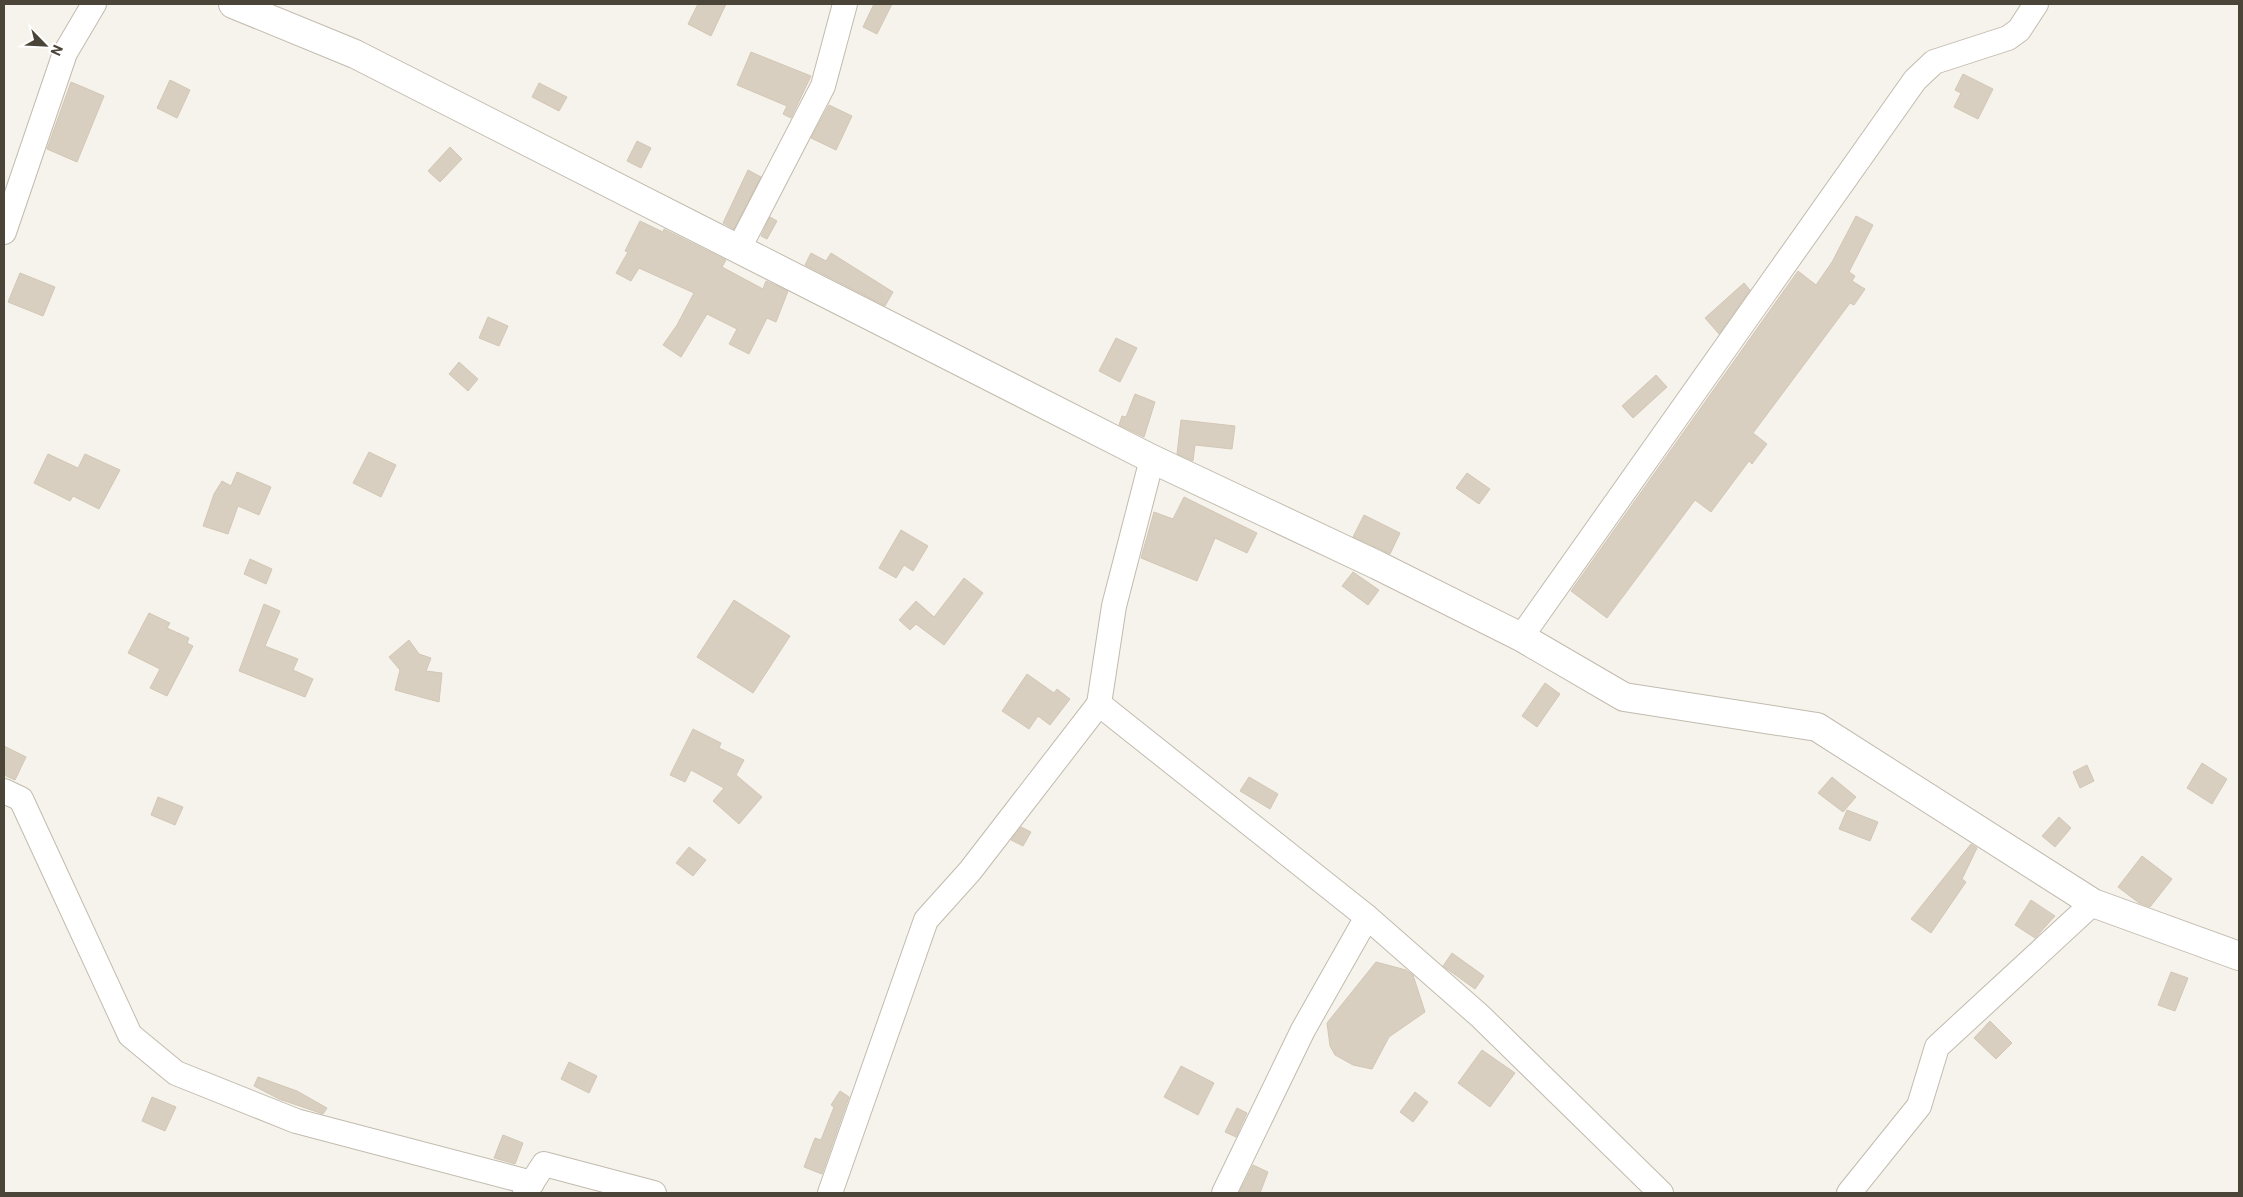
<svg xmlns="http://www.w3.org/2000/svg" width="2243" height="1197" font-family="Roboto,sans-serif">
	<rect width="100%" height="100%" fill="#f6f3ec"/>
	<!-- building -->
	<g fill="#d8cfc1" stroke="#d3c7b4">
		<path d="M698 4H726L711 36 688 24Z"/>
		<path d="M874 4H892L877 34 863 27Z"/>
		<path d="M751 52 811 76 791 118 783 114 787 106 737 85Z"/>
		<path d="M1963 74 1993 89 1978 119 1954 107 1961 93 1955 90Z"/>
		<path d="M170 80 190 90 177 118 157 108Z"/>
		<path d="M71 82 104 96 77 162 47 149Z"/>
		<path d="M539 83 567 97 559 111 532 97Z"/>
		<path d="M829 105 852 116 836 150 811 138Z"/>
		<path d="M637 141 651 148 641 168 627 161Z"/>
		<path d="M450 147 462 159 440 182 428 171Z"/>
		<path d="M748 170 761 177 734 229 723 223Z"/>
		<path d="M1856 216 1873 225 1849 272 1855 276 1852 281 1865 289 1854 305 1850 303 1753 433 1767 444 1752 464 1749 461 1711 512 1695 500 1607 618 1571 591 1798 271 1816 285 1832 262Z"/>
		<path d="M770 217 777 221 767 239 761 236Z"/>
		<path d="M640 221 663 232 664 229 726 260 722 267 763 289 766 281 788 291 776 322 767 318 749 354 729 344 737 329 707 314 681 357 663 345 677 325 694 293 639 268 631 281 616 273 628 252 625 251Z"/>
		<path d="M811 253 826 261 831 253 893 292 885 306 805 265Z"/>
		<path d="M20 273 55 287 43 316 8 302Z"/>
		<path d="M1744 283 1750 290 1719 334 1705 318Z"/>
		<path d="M488 317 508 326 499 346 479 338Z"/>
		<path d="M1116 338 1137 348 1120 382 1099 371Z"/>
		<path d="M459 362 478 379 468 391 449 374Z"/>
		<path d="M1656 375 1667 387 1633 418 1622 406Z"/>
		<path d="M1135 394 1155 402 1144 437 1119 425 1122 416 1126 417Z"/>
		<path d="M1181 420 1235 426 1232 449 1195 445 1193 461 1177 454Z"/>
		<path d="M369 452 396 465 381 497 353 483Z"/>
		<path d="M48 454 78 468 85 454 120 470 99 509 73 496 70 501 34 483Z"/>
		<path d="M237 472 271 487 259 515 238 506 228 534 203 526 214 494 222 481 231 486Z"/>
		<path d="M1467 473 1490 489 1479 504 1456 488Z"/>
		<path d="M1184 497 1257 533 1247 553 1215 538 1197 581 1141 558 1154 512 1173 519Z"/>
		<path d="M1364 515 1400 533 1390 554 1353 537Z"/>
		<path d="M901 530 928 546 913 571 904 565 896 578 879 568Z"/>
		<path d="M250 559 272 569 266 584 244 574Z"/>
		<path d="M1353 572 1379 590 1368 605 1342 586Z"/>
		<path d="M964 578 983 593 944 645 916 624 910 630 899 620 916 601 934 617Z"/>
		<path d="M734 600 790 636 753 693 697 657Z"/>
		<path d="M264 604 280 611 265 646 298 659 293 670 313 679 305 697 239 671Z"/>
		<path d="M149 613 170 623 167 628 189 638 187 643 193 646 167 696 150 688 160 669 128 653Z"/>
		<path d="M409 640 419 654 431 658 426 671 442 673 439 702 395 690 400 670 389 657Z"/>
		<path d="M1027 674 1054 693 1057 689 1070 699 1050 725 1038 716 1029 729 1002 711Z"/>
		<path d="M1545 683 1560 694 1537 727 1522 716Z"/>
		<path d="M693 729 721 743 719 748 744 760 736 775 762 797 739 824 713 801 724 788 691 770 685 782 670 775Z"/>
		<path d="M4 746 26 757 15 780 4 775Z"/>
		<path d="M2202 763 2227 779 2212 804 2187 788Z"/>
		<path d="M2087 765 2094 781 2080 788 2073 772Z"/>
		<path d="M1249 777 1278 794 1270 809 1240 791Z"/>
		<path d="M1832 777 1856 797 1843 812 1818 793Z"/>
		<path d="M158 797 183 807 175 825 151 815Z"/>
		<path d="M1847 810 1878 822 1870 841 1839 829Z"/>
		<path d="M2059 817 2071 828 2055 847 2042 836Z"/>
		<path d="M1021 827 1031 832 1023 846 1011 840Z"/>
		<path d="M1971 844 1977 848 1962 879 1966 882 1931 933 1911 919Z"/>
		<path d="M689 847 706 860 693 876 676 863Z"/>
		<path d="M2142 856 2172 879 2150 907 2139 903 2118 887Z"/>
		<path d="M2031 900 2055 916 2035 938 2015 925Z"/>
		<path d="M1452 953 1484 976 1475 989 1443 966Z"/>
		<path d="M1376 962 1406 970 1413 975 1425 1012 1389 1037 1372 1069 1353 1065 1335 1055 1330 1046 1327 1023Z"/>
		<path d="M2171 972 2188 978 2175 1011 2158 1005Z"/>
		<path d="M1990 1021 2012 1043 1996 1059 1974 1038Z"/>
		<path d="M1482 1050 1515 1073 1490 1107 1458 1083Z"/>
		<path d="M569 1062 597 1076 589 1093 561 1079Z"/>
		<path d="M1181 1066 1214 1083 1198 1115 1164 1097Z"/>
		<path d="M258 1077 297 1091 327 1108 323 1114 279 1099 254 1086Z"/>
		<path d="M840 1091 849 1097 822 1174 804 1167 815 1138 821 1140 834 1107 831 1105Z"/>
		<path d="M1415 1092 1428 1102 1413 1122 1400 1112Z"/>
		<path d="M152 1097 176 1107 165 1131 142 1121Z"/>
		<path d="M1237 1108 1247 1113 1236 1137 1225 1132Z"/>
		<path d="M503 1135 523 1143 515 1164 494 1158Z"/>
		<path d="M1253 1165 1268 1172 1260 1193H1239Z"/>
	</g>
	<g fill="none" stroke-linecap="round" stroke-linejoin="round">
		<!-- minor casing -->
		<g stroke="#c2bbae" stroke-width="26">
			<g id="minor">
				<path d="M4 232 65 53 94 4"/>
				<path d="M738 250 823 86 845 4"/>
				<path d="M1521 637 1915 80 1934 62 2008 38 2019 30 2036 4"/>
				<path d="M1099 704 1114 606 1152 459"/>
				<path d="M4 791 21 799 130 1035 176 1073 296 1121 532 1183"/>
				<path d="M1367 917 1480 1016 1661 1193"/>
				<path d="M525 1193 544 1164 654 1193"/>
				<path d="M830 1193 926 920 970 871 1099 704 1367 917 1303 1030 1224 1193"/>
				<path d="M1849 1193 1919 1106 1937 1047 2093 903"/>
			</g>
		</g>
		<!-- tertiary casing -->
		<g stroke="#c2bbae" stroke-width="30">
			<path id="tertiary" d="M233 4 355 54 1152 459 1377 565 1521 637 1624 697 1817 727 2093 903 2239 956"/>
		</g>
		<!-- minor -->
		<use href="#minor" stroke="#fff" stroke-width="24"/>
		<!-- tertiary -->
		<use href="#tertiary" stroke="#fff" stroke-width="28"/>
	</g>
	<!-- border -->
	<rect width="2243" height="1197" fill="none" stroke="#4b4439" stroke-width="10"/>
	<!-- north arrow -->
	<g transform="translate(45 45) rotate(114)" stroke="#ffffff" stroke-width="4" paint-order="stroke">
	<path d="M0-4L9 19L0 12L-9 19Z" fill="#4b4439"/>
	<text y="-8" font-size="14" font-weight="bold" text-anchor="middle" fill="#4b4439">N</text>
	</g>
</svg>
